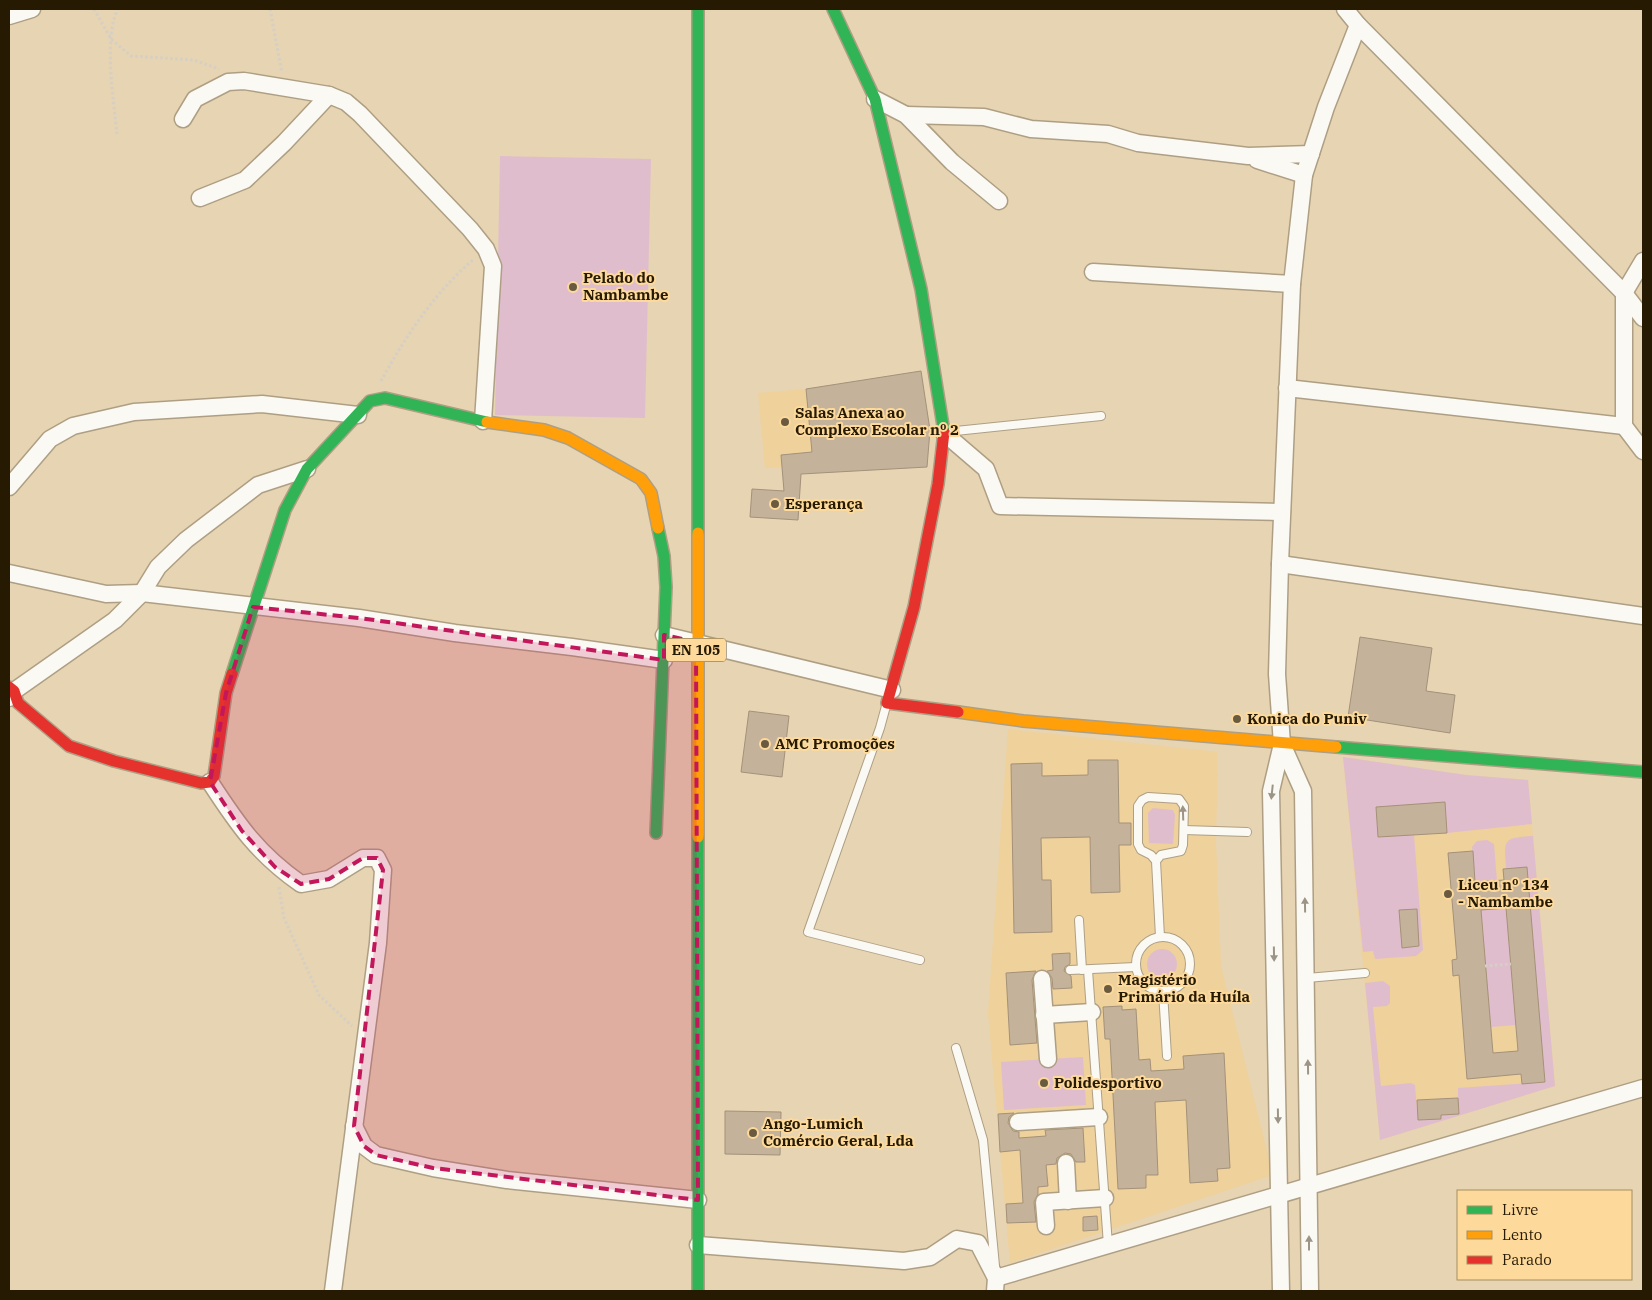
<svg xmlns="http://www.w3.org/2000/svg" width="1652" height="1300" font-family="'IBM Plex Serif',serif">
	<rect width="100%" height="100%" fill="#e7d4b2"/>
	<!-- built -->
	<g fill="#efd19b">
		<path d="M806 389 812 452 781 455 782 467 765 468 758 393Z"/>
		<path d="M1008 729 1218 752 1216 842 1221 966 1273 1175 1010 1263 988 1012Z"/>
		<path d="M1343 757 1466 775 1528 780 1555 1086 1380 1140Z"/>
	</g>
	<!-- green -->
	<g fill="#e0bdcd">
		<path d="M500 156 651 159 645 418 495 415Z"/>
		<path d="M1343 757 1466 775 1528 780 1532 824 1447 833 1445 803 1376 807 1378 837 1414 835 1423 950 1416 956 1375 959 1373 951 1363 952Z"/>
		<path d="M1153 808 1173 810 1175 815 1173 844 1149 843 1148 813Z"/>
		<path d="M1533 836 1555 1086 1380 1140 1365 983 1383 981 1390 986V1003L1387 1006 1373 1007 1381 1086 1411 1083 1415 1085 1418 1120 1441 1119V1115L1458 1114V1088L1545 1082 1527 867 1506 868C1504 839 1503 838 1533 836Z"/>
		<path d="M1487 840 1494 844 1497 881 1475 882 1472 847 1477 841Z"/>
		<path d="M1506 908 1516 1025 1491 1027 1481 910Z"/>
		<circle cx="1162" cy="964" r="15"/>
		<path d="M1083 1057 1086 1105 1004 1110 1001 1062Z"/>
	</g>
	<!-- building -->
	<g fill="#c5b29a" stroke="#a39179" fill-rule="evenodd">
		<path d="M921 371 930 430 927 467 801 474 798 520 750 517 752 489 784 491 781 455 812 452 806 389Z"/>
		<path d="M1360 637 1432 648 1426 691 1455 695 1450 733 1348 717Z"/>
		<path d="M749 711 789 716 782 777 741 772Z"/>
		<path d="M1088 760H1118L1119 823H1131V845H1119L1120 892 1091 893 1090 837 1041 838 1042 880H1051L1052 932 1014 933 1011 764 1042 763V776L1088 775Z"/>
		<path d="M1445 802 1447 833 1378 837 1376 807Z"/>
		<path d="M1473 851 1475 882 1504 880 1503 869 1527 867 1545 1082 1522 1084 1521 1074 1467 1079 1459 975 1453 976 1452 960 1457 959 1448 853ZM1506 908 1518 1051 1493 1053 1481 910Z"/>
		<path d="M1417 909 1419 946 1402 948 1399 910Z"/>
		<path d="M1070 953V964L1065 967 1064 971 1071 976 1072 988 1053 989 1052 978 1047 971 1053 970 1052 954Z"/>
		<path d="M1036 971 1032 980 1037 1043 1010 1045 1006 973Z"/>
		<path d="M1122 1006V1010L1136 1009 1139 1060 1150 1059 1151 1071 1184 1069 1183 1056 1224 1053 1230 1168 1217 1169 1218 1181 1190 1183 1186 1100 1155 1102 1158 1175H1146V1188L1118 1189 1110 1039H1105L1103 1007Z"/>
		<path d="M1458 1098 1459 1114 1441 1115V1119L1418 1120 1417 1100Z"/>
		<path d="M725 1111 781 1112 780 1155 725 1154Z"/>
		<path d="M1014 1113 1009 1117 1008 1123 1013 1131 1019 1132V1138L1046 1136 1045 1130 1083 1128 1085 1162H1076L1071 1154 1065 1153 1057 1158 1056 1164 1046 1165 1048 1186 1038 1187V1194L1034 1202 1036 1222 1007 1223 1006 1204 1023 1203 1020 1150 1000 1152 998 1114Z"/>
		<path d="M1097 1216 1098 1230 1083 1231V1217Z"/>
	</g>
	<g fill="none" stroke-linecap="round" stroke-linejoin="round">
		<!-- lane casing -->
		<g stroke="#ae9f84" stroke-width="10">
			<g id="lane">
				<path d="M946 432 1101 416"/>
				<path d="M886 706 880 728 808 932 920 960"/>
				<path d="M1184 830 1247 832"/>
				<path d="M1156 861 1161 855 1181 851 1183 845 1184 806 1179 799 1148 797 1142 800 1138 806V844L1141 850 1151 855 1156 861 1160 937"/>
				<path d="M1079 920 1082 970"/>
				<circle cx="1163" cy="964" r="27"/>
				<path d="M1070 970 1135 967"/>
				<path d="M1088 970 1108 1245"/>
				<path d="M1307 978 1365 973"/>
				<path d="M1163 992 1167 1056"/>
				<path d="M956 1048 983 1140 995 1266"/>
			</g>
		</g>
		<!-- street casing -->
		<g stroke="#ae9f84" stroke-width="19">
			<g id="street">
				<path d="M1345 9 1358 25 1624 293 1643 318"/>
				<path d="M9 16 32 9"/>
				<path d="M875 99 906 115 952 162 999 201"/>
				<path d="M906 115 984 117 1031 129 1108 134 1138 143 1248 156 1311 154"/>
				<path d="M183 119 195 99 228 82 244 81 329 95 346 102 360 114 470 229 486 249 493 266 483 421"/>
				<path d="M1257 160 1304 175"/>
				<path d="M200 198 245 180 284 143 329 95"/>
				<path d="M1643 261 1624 293V426L1643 451"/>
				<path d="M1093 272 1292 284"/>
				<path d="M1287 388 1624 426"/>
				<path d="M944 433 986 469 1000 506 1282 512"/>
				<path d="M9 487 50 439 73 426 134 412 262 404 358 415"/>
				<path d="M1280 564 1643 616"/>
				<path d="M9 573 106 594 142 593 359 618 455 633 572 647 664 660"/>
				<path d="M664 635 892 690"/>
				<path d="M9 698 14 691 115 620 142 593 158 567 186 540 258 485 307 469"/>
				<path d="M1282 744 1303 791 1310 1291"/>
				<path d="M210 782C238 825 258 854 301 884L329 879 363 858H377L383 870 378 943 333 1291"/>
				<path d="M1042 979 1048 1059"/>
				<path d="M1044 1015 1092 1012"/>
				<path d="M1018 1122 1099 1117"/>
				<path d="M354 1126 364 1146 376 1155 433 1168 507 1180 698 1200"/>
				<path d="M1066 1163 1068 1201"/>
				<path d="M1046 1226 1044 1202 1105 1198"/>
				<path d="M698 1245 904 1261 930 1257 957 1239 978 1243 996 1278 995 1291"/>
				<path d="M996 1278 1643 1088"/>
				<path d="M1281 1291 1271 791 1282 744 1277 674 1280 564 1292 284 1304 175 1326 107 1358 25"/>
			</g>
		</g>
		<!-- fast casing -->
		<g stroke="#ae9f84" stroke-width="14">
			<g id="fast">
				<path d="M698 9V533"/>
				<path d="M833 9 875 99 921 289 944 432"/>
				<path d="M232 674 285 510 307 469 370 401 385 398 487 422"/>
				<path d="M1336 747 1643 772"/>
				<path d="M656 833 666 587 664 556 658 528"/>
				<path d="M698 837V1291"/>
			</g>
		</g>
		<!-- slow casing -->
		<g stroke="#ae9f84" stroke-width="14">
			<g id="slow">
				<path d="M487 422 544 430 568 438 641 479 651 493 658 528"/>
				<path d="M698 533V837"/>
				<path d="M958 712 1023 721 1336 747"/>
			</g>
		</g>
		<!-- jam casing -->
		<g stroke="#ae9f84" stroke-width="14">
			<g id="jam">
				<path d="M944 432 938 484 914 607 887 703 958 712"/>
				<path d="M9 687 14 691 18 703 69 746 114 761 201 783 210 782 214 776 226 693 232 674"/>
			</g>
		</g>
		<!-- path -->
		<g stroke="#d5cfc4" stroke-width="3" stroke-dasharray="2.5 2.5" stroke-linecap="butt">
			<path d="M94 9 111 39 131 56 194 60 219 69"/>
			<path d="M270 9 282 73"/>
			<path d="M117 134C114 102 103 37 118 9"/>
			<path d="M381 381C405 337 435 292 474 259"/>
			<path d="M279 887 284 918 319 995 352 1026"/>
			<path d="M1485 966 1511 964"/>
		</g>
		<!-- lane -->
		<use href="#lane" stroke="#fbf9f3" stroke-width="8"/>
		<!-- street -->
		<use href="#street" stroke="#fbf9f3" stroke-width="16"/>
		<!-- fast -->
		<use href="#fast" stroke="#30b455" stroke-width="11"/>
		<!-- slow -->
		<use href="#slow" stroke="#ff9f0a" stroke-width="11"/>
		<!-- jam -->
		<use href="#jam" stroke="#e5322d" stroke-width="11"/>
	</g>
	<!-- one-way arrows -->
	<defs><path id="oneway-solid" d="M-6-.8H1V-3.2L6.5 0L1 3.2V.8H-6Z" transform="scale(1.25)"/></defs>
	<g fill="#9c9587">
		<use href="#oneway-solid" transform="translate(1272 792) rotate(96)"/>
		<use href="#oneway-solid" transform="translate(1183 813) rotate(-92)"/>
		<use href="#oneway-solid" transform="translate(1305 905) rotate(-91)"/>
		<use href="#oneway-solid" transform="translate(1274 954) rotate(89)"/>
		<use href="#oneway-solid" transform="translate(1308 1067) rotate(-91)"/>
		<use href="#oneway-solid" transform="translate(1278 1116) rotate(89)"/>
		<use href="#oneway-solid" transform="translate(1309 1243) rotate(-90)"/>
	</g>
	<!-- marked area -->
	<path fill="#c2185b" fill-opacity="0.2" stroke="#c2185b" stroke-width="4" stroke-dasharray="10 6" stroke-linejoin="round" d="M253 607 359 618 664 660V635L696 642 698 1200 433 1168 376 1155 364 1146 354 1126 383 870 377 858H363L329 879 301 884 275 867 242 831 210 782 226 693Z"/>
	<!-- markers -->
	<g fill="#6a5b40" stroke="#fdda9c" stroke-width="2">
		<circle cx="573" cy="287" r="5"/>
		<circle cx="785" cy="422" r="5"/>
		<circle cx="775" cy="504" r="5"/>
		<circle cx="1237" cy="719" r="5"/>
		<circle cx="765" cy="744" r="5"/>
		<circle cx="1448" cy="894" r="5"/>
		<circle cx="1108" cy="989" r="5"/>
		<circle cx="1044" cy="1083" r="5"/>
		<circle cx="753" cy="1133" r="5"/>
	</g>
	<g text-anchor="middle" stroke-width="4" stroke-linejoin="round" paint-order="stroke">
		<!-- shield labels -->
		<rect fill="#fdda9c" stroke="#675430" stroke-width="1" x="666" y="638.5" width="60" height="23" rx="4"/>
		<g font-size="14" font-weight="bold" fill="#271a02">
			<text x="696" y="655">EN 105</text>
		</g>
		<!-- poi labels -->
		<g font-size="15" font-weight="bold" fill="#271a02" stroke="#fdda9c" text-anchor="start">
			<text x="583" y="283">Pelado do<tspan x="583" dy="17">Nambambe</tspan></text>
			<text x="795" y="418">Salas Anexa ao<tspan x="795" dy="17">Complexo Escolar nº 2</tspan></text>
			<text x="785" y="509">Esperança</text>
			<text x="1247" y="724">Konica do Puniv</text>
			<text x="775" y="749">AMC Promoções</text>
			<text x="1458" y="890">Liceu nº 134<tspan x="1458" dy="17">- Nambambe</tspan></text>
			<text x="1118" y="985">Magistério<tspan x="1118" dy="17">Primário da Huíla</tspan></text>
			<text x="1054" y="1088">Polidesportivo</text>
			<text x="763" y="1129">Ango-Lumich<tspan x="763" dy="17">Comércio Geral, Lda</tspan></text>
		</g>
	</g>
	<!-- border -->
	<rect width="1652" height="1300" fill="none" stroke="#271a02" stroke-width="20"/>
	<!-- legend -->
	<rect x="1457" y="1190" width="175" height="90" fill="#fdda9c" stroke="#a78d5e"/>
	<rect x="1467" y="1206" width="25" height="8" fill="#30b455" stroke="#a78d5e"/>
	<text x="1502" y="1215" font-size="15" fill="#271a02">Livre</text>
	<rect x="1467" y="1231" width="25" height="8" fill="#ff9f0a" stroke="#a78d5e"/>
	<text x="1502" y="1240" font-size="15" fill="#271a02">Lento</text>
	<rect x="1467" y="1256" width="25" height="8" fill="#e5322d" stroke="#a78d5e"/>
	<text x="1502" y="1265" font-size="15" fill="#271a02">Parado</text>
</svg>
